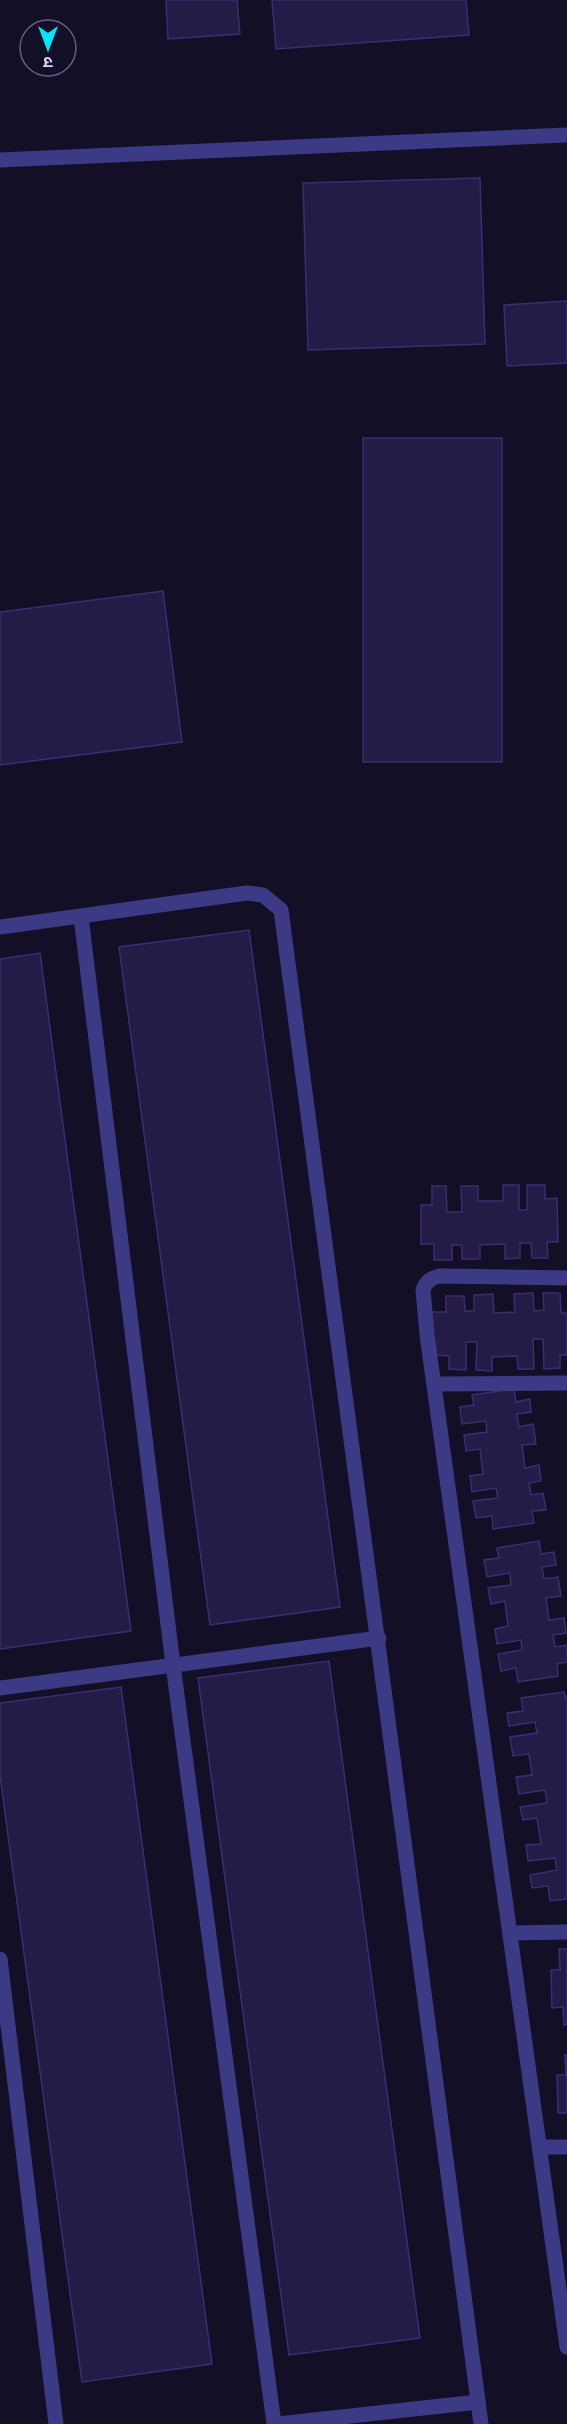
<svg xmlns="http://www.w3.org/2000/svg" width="567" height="2424" font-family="'Roboto Condensed','Noto Sans Devanagari',sans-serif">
	<rect width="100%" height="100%" fill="#130f26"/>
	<!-- building -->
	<g fill="#241b47" stroke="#3b2d73" stroke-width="1.5">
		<path d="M166 0H237L240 34 168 39Z"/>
		<path d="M272 0H466L469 35 276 49Z"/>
		<path d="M480 178 485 344 308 350 303 183Z"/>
		<path d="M567 301V363L507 366 504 305Z"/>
		<rect x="363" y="438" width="139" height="324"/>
		<path d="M163 591 182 742 0 765V612Z"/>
		<path d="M249 930 340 1607 210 1625 119 947Z"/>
		<path d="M40 953 131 1631 0 1649V959Z"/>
		<path d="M503 1185H519V1210H527V1185H545V1199L557 1198 558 1242H547L548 1258H532L531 1243H520V1258L505 1259V1244L480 1245V1259H462V1245H452V1260H434V1244H421V1205H432V1186H446L447 1212H462L461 1186H478V1201H503Z"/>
		<path d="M533 1293 534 1311 544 1310 543 1293H560L561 1313H567V1355H560V1368L544 1369 543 1339H533L534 1369H518L517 1356 492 1357V1371L476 1370 477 1342H466V1370L449 1369V1356L435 1355 432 1312H446V1296H464L465 1311H474V1295L493 1294 494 1313 515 1312 514 1294Z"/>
		<path d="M514 1389 516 1402 530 1399 531 1412 517 1414 519 1427 533 1424 536 1444 522 1445 525 1468 539 1465 541 1481 529 1483 531 1495 543 1493 546 1510 532 1511 534 1523 493 1529 492 1516 476 1518 473 1501 498 1498 496 1488 472 1492 470 1476 483 1474 480 1449 466 1451 464 1435 487 1432 486 1421 462 1424 460 1407 474 1405 472 1395Z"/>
		<path d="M539 1541 541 1554 554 1552 556 1565 542 1567 544 1579 558 1577 561 1596 546 1598 549 1620 564 1618 566 1633 553 1635 555 1647 567 1645V1662L557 1664 558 1676 518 1682 516 1668 501 1671 498 1654 522 1650 521 1640 497 1644 495 1629 508 1626 505 1601 491 1604 488 1588 511 1585 510 1573 487 1577 484 1560 499 1558 497 1548Z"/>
		<path d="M329 1661 420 2338 289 2355 198 1678Z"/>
		<path d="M121 1687 212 2364 82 2382 0 1776V1703Z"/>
		<path d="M564 1692 567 1702V1899L550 1901 548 1886 532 1888 530 1875 557 1870 555 1858 528 1861 526 1845 541 1844 537 1818 523 1820 520 1807 547 1803 545 1790 519 1794 516 1777 532 1775 529 1754 513 1756 510 1737 537 1733 535 1722 509 1726 507 1713 523 1711 521 1698Z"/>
		<path d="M559 1949H567V2024L564 2025 563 2007 552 2008 551 1970H560Z"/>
		<path d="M567 2054V2113H558L557 2075H566L565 2055Z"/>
	</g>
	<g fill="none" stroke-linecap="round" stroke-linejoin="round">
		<!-- minor -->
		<g stroke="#3d3a85" stroke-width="15">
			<path d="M0 160 567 135"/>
			<path d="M81 917 173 1665 274 2424"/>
			<path d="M0 927 247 893 263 895 281 910 481 2424"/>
			<path d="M567 1278 440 1276C431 1278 426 1281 423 1290L427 1335 567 2347"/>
			<path d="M434 1384 567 1383"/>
			<path d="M0 1688 379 1638"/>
			<path d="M510 1933 567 1932"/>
			<path d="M0 1959 56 2424"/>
			<path d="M541 2147H567"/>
			<path d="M278 2424 478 2402"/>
		</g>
	</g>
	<!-- north arrow -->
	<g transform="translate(48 48) rotate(180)"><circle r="28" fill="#130f26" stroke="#625e7d" stroke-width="1.5"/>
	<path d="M0-4.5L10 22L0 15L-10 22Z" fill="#00e5ff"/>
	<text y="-9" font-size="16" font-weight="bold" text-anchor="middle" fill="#d9d4ff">उ</text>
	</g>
</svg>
